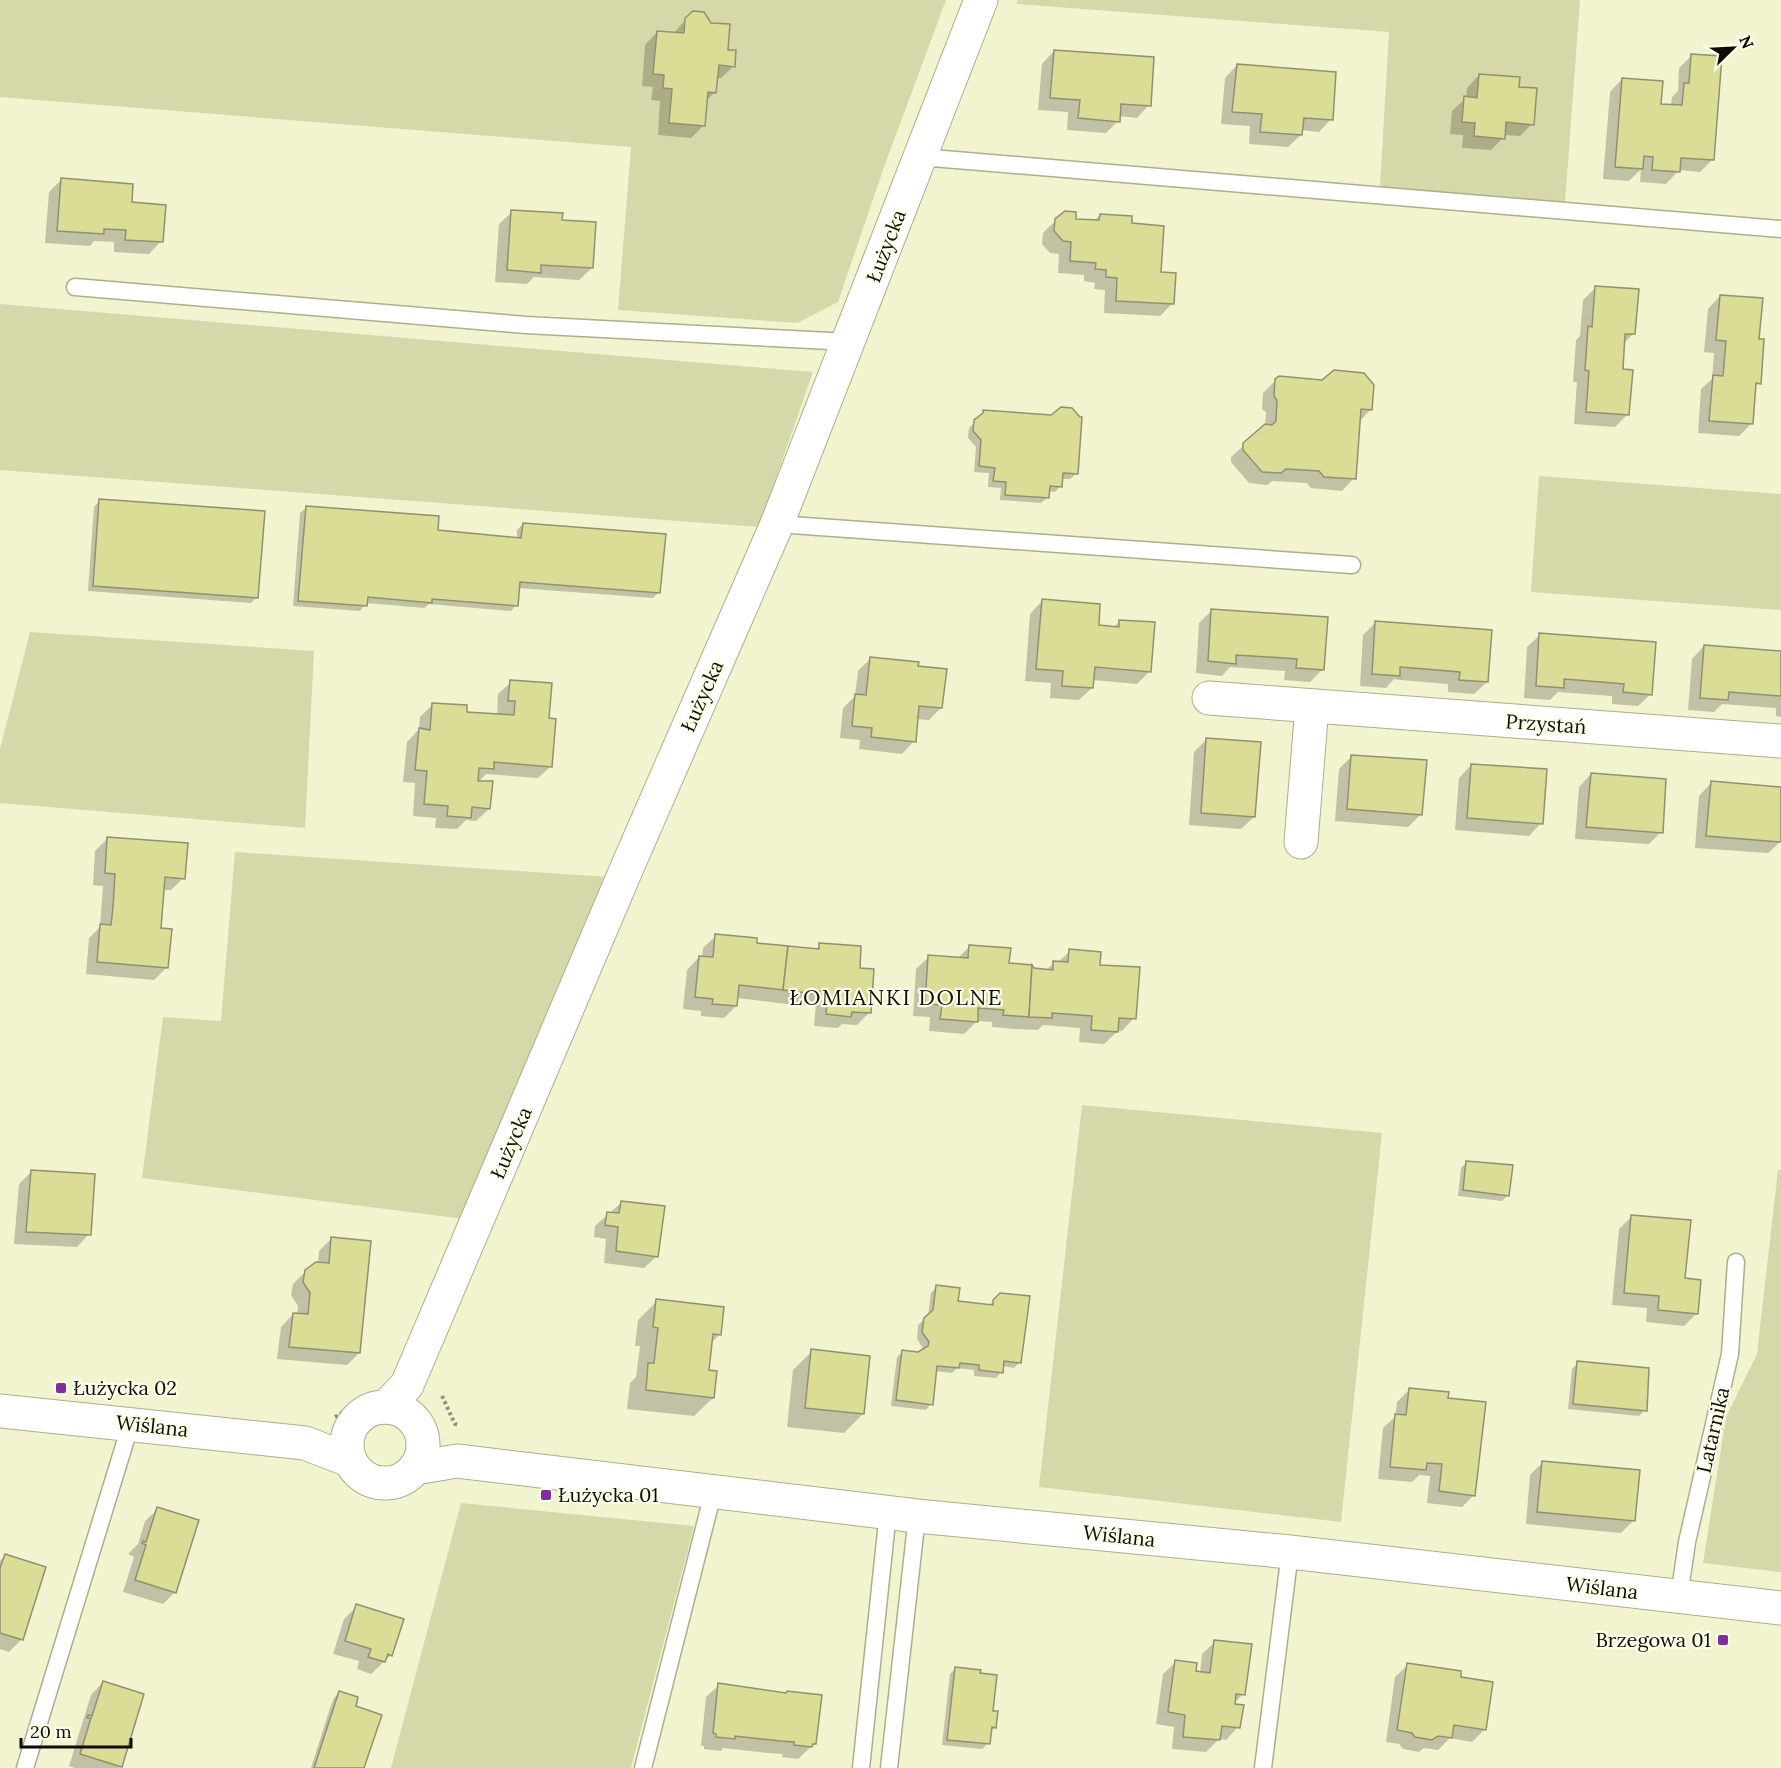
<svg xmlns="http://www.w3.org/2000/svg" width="1781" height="1768" font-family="Lora,serif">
	<rect width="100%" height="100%" fill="#f2f3cf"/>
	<!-- green -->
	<g fill="#d7d8a9">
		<path d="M0 0H946L884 167 838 302 797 323 618 310 631 147 0 97Z"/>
		<path d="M1018 0H1580L1565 203 1380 187 1389 32 1016 4Z"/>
		<path d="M0 304 813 372 759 527 0 470Z"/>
		<path d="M1539 476 1781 494V610L1531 592Z"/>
		<path d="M30 632 314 651 305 828 0 803V749Z"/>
		<path d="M235 852 609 877 464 1219 142 1178 163 1017 221 1021Z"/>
		<path d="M1082 1105 1382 1133 1341 1522 1039 1487Z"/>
		<path d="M1778 1170H1781V1572L1703 1563 1726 1417 1757 1354Z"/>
		<path d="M461 1503 694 1526 631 1768H391Z"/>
	</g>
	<!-- shadow -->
	<g fill="#0003">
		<path d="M686 19 727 51 734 66 721 78H716L715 92 706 101 704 125 691 138 658 135 660 101 651 100 653 87 642 86 645 45 657 32 673 34Z"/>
		<path d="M1054 51 1149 105 1137 118 1119 116 1118 121 1106 133 1067 130 1068 112 1038 110 1042 64Z"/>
		<path d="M1692 55 1712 160 1700 172 1679 170 1666 184 1640 182 1641 169 1629 181 1603 179 1610 92 1622 79 1659 105 1671 106 1672 97 1678 91 1679 68Z"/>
		<path d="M1237 65 1331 119 1319 132 1301 130V135L1288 147 1249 144 1250 126 1221 124 1225 78Z"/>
		<path d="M1479 75 1517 88 1532 124 1520 136 1504 135 1503 138 1491 150 1462 148 1463 135 1450 134 1452 111 1466 98 1467 88Z"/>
		<path d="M61 180 130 203 161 241 149 254 114 252V242L94 241 90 246 45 243 49 192Z"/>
		<path d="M512 212 592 268 579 280 534 277 527 284 495 282 499 224Z"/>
		<path d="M1100 215 1130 224 1172 304 1160 316 1104 313 1105 290 1094 289 1095 283 1084 281V275L1058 273 1059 254 1050 253 1042 244 1043 233 1056 220 1094 221Z"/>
		<path d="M1596 287 1634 333 1623 344 1621 370 1628 414 1615 427 1574 424 1577 382H1573L1576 340 1580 336 1583 300Z"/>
		<path d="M1720 296 1758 340 1759 383 1755 387 1752 423 1739 436 1698 433 1701 389 1712 379 1714 353 1704 352 1708 309Z"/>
		<path d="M1276 380 1371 409 1359 422 1354 478 1342 491 1311 488 1307 483 1272 481 1267 485 1249 483 1231 462V457L1265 427 1266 412 1262 409 1263 393Z"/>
		<path d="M984 412 1076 474 1070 479H1061L1060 486 1055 492 1048 491 1047 498 1041 503 1000 500 1001 488 988 487 989 473 974 472 976 447 968 438 969 428Z"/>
		<path d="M99 501 257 597 251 603 88 591 94 507Z"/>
		<path d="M306 508 437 531 517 539V530L523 524 659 592 653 598 518 588 516 605 511 611 429 604 424 608 366 603 360 611 293 606 300 513Z"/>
		<path d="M1042 601 1097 627 1113 628 1120 621 1150 671 1137 684 1093 680 1092 688 1079 700 1050 698 1051 683 1025 681 1030 614Z"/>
		<path d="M1212 610 1323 669 1310 682 1284 680 1285 671 1230 667 1222 676 1196 673 1199 623Z"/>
		<path d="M1376 622 1487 682 1474 694 1448 692V684L1400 680 1394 679 1386 688 1360 686 1363 635Z"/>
		<path d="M1540 635 1651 694 1638 706 1612 704V696L1558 692 1550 700 1524 698 1527 647Z"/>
		<path d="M1704 646 1781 652V717L1776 716V708L1722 704 1714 712 1688 710 1692 659Z"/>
		<path d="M870 659 917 667 941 708 929 720 917 719 914 741 902 754 859 749 860 740 840 738 843 708 855 696 858 671Z"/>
		<path d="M511 682 548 719 551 766 538 778 486 774 478 782 489 809 476 821 466 820 457 829 435 828 436 818 413 816 415 783 403 782 407 742 419 729 420 717 433 704 465 713 497 715 498 694Z"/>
		<path d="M1207 739 1254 817 1241 829 1189 825 1194 752Z"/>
		<path d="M1352 756 1421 814 1408 827 1335 821 1339 769Z"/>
		<path d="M1471 765 1541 823 1529 836 1455 830 1459 778Z"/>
		<path d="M1591 774 1661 832 1649 844 1575 839 1579 787Z"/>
		<path d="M1711 783 1781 788V841L1768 853 1695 848 1699 796Z"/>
		<path d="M108 838 183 878 171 890H162L159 930 167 967 154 980 86 974 89 938 100 927 103 886 93 885 95 851Z"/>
		<path d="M716 936 755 944 815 950 820 945 858 970 870 1012 857 1025 842 1024 838 1028 814 1026 816 1004 806 1003 804 1006 737 998 736 1006 724 1018 701 1016V1011L683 1009 687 970 699 957 702 958 703 948Z"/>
		<path d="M970 946 1008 965 1046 970 1054 963H1057L1070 951 1099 966 1134 1018 1122 1031H1118L1104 1044 1079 1042 1080 1028 1068 1027 1043 1025 1038 1030 1014 1029 992 1027V1022L977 1021 964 1034 929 1031 930 1017 913 1016 916 969 929 957 957 959Z"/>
		<path d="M1467 1162 1508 1195 1502 1201 1458 1196 1461 1168Z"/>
		<path d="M31 1172 89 1234 77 1247 14 1244 19 1184Z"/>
		<path d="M622 1202 657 1256 644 1268 604 1263 606 1239 594 1237 595 1226Z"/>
		<path d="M1632 1216 1683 1279 1696 1314 1684 1326 1646 1322 1647 1308 1612 1305 1619 1229Z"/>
		<path d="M332 1238 359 1353 347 1365 277 1359 281 1327 293 1314 297 1315 298 1306 291 1295 293 1284 306 1271 318 1264 319 1251Z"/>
		<path d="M936 1287 956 1303 988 1306 1001 1295 1020 1362 1014 1368 1002 1366 1001 1372 996 1378 974 1376V1370L957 1368 952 1373 935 1371 931 1404 926 1410 891 1406 897 1357 903 1351 919 1353 924 1350 917 1339 918 1325 928 1316 931 1293Z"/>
		<path d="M657 1301 720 1334 711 1343 708 1371 713 1398 694 1416 627 1409 630 1383 636 1377 640 1346H635L638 1320Z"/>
		<path d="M812 1351 863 1414 844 1433 787 1427 793 1370Z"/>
		<path d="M1578 1363 1645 1410 1639 1416 1568 1409 1572 1369Z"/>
		<path d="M1409 1390 1446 1399 1474 1495 1462 1507 1427 1503 1430 1476 1419 1475 1412 1482 1378 1479 1383 1428 1395 1417 1397 1402Z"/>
		<path d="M1543 1462 1633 1521 1621 1533 1526 1524 1530 1475Z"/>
		<path d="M158 1509 175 1592 163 1604 123 1592 134 1557 128 1554 138 1544 145 1521Z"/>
		<path d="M5 1556 22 1639 9 1652 0 1649V1561Z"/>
		<path d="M357 1606 391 1655 371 1674 357 1669 359 1661 333 1654 344 1619Z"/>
		<path d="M1215 1642 1243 1694 1232 1705 1238 1727 1226 1740 1219 1739 1206 1752 1172 1749 1174 1727 1156 1724 1163 1674 1176 1662 1194 1673H1200L1202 1654Z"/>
		<path d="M1408 1665 1459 1679 1485 1729 1472 1742 1450 1738 1438 1750 1424 1748 1419 1752 1403 1749 1399 1744 1386 1742 1395 1677Z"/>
		<path d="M956 1668 992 1713 995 1727 990 1732 988 1743 982 1749 942 1745 950 1674Z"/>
		<path d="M103 1682 121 1766 119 1768H75L69 1766 91 1695Z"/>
		<path d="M719 1685 815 1743 798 1759 782 1757 783 1754 768 1753 723 1748 721 1751 704 1749V1746H701L706 1697Z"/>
		<path d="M340 1692 354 1707 363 1768H311L330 1708 334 1698Z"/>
	</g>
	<!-- building -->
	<g fill="#dbdc95" stroke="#919171" stroke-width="1.5">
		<path d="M693 11 704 12 711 23 730 24 728 50H736L735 67 719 65 716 93 708 92 705 126 669 123 672 89 663 88 664 75 653 74 657 31 684 33 685 18Z"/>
		<path d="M1054 50 1154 57 1151 106 1121 104 1120 122 1078 118 1080 100 1050 98Z"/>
		<path d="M1691 54 1722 56 1714 160 1681 158 1680 172 1652 170 1653 157 1644 156 1643 169 1615 167 1622 78 1663 81 1661 104 1682 105 1684 83H1689Z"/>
		<path d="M1237 64 1336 72 1333 120 1304 118 1302 135 1260 132 1262 114 1232 112Z"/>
		<path d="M1479 74 1520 77 1519 87 1537 88 1534 125 1506 122 1505 139 1474 136 1475 123 1462 122 1464 96 1477 98Z"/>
		<path d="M61 178 133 184 132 202 166 205 163 242 125 240 126 230 104 229V234L57 231Z"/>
		<path d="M511 210 563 213 562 220 596 222 593 268 541 265V273L507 270Z"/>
		<path d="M1065 211 1076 212V219L1099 220 1100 214 1132 216V223L1164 226 1161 272 1176 273 1174 304 1116 301 1117 278 1106 277V270L1095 269 1096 263 1070 261 1071 242 1063 241 1054 231 1055 219Z"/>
		<path d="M1595 286 1639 289 1635 334H1625L1623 369 1633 370 1629 415 1586 412 1589 371 1585 370 1588 326 1592 327Z"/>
		<path d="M1720 295 1763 298 1759 339H1764L1761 384 1756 383 1753 424 1709 421 1713 375 1723 376 1726 341 1716 340Z"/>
		<path d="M1334 370 1364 373 1374 385 1372 410 1361 409 1356 479 1324 477 1319 471 1286 469 1281 473 1262 472 1243 450V443L1265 424 1272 425 1276 421 1277 400 1274 396 1275 379 1279 376 1322 380Z"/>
		<path d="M1061 407 1072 408 1080 417H1082L1078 474 1063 473 1062 487 1050 486 1049 498 1005 495 1006 482 993 481 995 468 979 466 981 440 973 431 974 420 983 413V410L1051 415Z"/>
		<path d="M99 499 265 511 258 598 93 586Z"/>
		<path d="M306 506 439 516 438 530 521 538 523 523 666 534 660 593 520 582 518 606 432 599V603L368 597 367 606 298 601Z"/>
		<path d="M1042 599 1100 604 1099 625 1119 627V620L1155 622 1151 672 1095 667 1093 688 1062 686 1063 671 1036 669Z"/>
		<path d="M1211 609 1328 617 1324 670 1296 668 1297 659 1284 658 1236 655V664L1208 661Z"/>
		<path d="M1375 621 1492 630 1488 682 1459 680 1460 672 1413 668 1400 667V676L1372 674Z"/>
		<path d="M1539 633 1656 642 1652 695 1623 692 1624 684 1577 680 1564 679V688L1536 686Z"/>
		<path d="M1704 645 1781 651V696L1729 692 1728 700 1700 698Z"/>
		<path d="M870 657 919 662 918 666 947 669 942 708 919 706 916 742 871 737 872 728 852 726 855 694 866 695Z"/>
		<path d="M510 680 552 683 549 718 556 719 552 767 494 762V769L479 768 478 781H493L490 809 472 807 471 818 447 816 448 806 424 804 427 771 415 770 419 728 430 730 432 703 467 705V712L514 715 515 701H508Z"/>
		<path d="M1206 738 1261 742 1255 817 1201 813Z"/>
		<path d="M1351 755 1427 760 1422 815 1347 809Z"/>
		<path d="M1471 764 1547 769 1543 824 1467 818Z"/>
		<path d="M1591 773 1666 779 1663 833 1586 827Z"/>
		<path d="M1711 781 1781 787V842L1706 836Z"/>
		<path d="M107 837 188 843 185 879 165 877 161 928 172 929 168 968 97 962 100 924 111 925 113 907 115 874 105 873Z"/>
		<path d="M715 934 757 938V943L788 946 783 990 739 985 737 1006 712 1004 713 999 695 997 699 956 713 957Z"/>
		<path d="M819 943 861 946 860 968 874 969 871 1013 852 1012 851 1017 826 1014 828 992 818 991 817 994 783 990 788 946 819 949Z"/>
		<path d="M969 945 1011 948 1009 963 1032 965 1029 1017 1003 1015 1004 1010 978 1008V1022L940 1019 942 1005 925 1004 928 955 968 958Z"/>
		<path d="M1069 949 1101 952 1100 965 1140 967 1136 1019 1119 1018 1118 1032 1091 1030 1092 1016 1052 1013V1018L1029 1017 1032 965 1034 968 1053 970V961L1068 962Z"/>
		<path d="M1466 1161 1513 1165 1509 1196 1463 1190Z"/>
		<path d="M31 1170 95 1174 91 1235 26 1232Z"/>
		<path d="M621 1201 665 1206 658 1257 616 1251 618 1227 605 1225 607 1212 619 1213Z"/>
		<path d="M1631 1215 1691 1220 1685 1278 1701 1280 1698 1314 1658 1310 1659 1296 1624 1293Z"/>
		<path d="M331 1237 371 1241 360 1353 289 1347 293 1313 308 1314 310 1293 303 1282 305 1270 316 1262 329 1263Z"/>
		<path d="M936 1285 960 1288 958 1301 993 1305V1300L1000 1293 1030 1296 1021 1363 1004 1361 1003 1373 979 1370V1365L960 1363 959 1368 937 1366 933 1405 896 1400 902 1350 918 1352 928 1346 929 1342 922 1332 924 1318 933 1310Z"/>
		<path d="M656 1299 724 1307 721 1335 713 1334 709 1370 717 1371 714 1398 646 1390 648 1363H654L656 1345 658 1328 653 1327Z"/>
		<path d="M811 1349 870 1356 864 1414 805 1408Z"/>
		<path d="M1577 1361 1649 1368 1647 1411 1573 1404Z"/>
		<path d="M1409 1388 1449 1392 1448 1398 1486 1402 1475 1496 1439 1491 1442 1464 1427 1463 1426 1470 1390 1467 1395 1414 1406 1415Z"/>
		<path d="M1542 1461 1640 1470 1635 1521 1537 1512Z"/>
		<path d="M157 1507 199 1520 176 1593 135 1580 146 1545 142 1543 143 1541 146 1542Z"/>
		<path d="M5 1554 46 1567 23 1640 0 1633V1568Z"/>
		<path d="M356 1604 404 1619 392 1656 388 1654 385 1662 368 1657 371 1649 345 1641Z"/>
		<path d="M1214 1640 1252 1644 1245 1695 1236 1694 1235 1704 1244 1705 1240 1728 1222 1726 1220 1740 1183 1737 1185 1715 1168 1712 1175 1660 1197 1663 1196 1671 1210 1673Z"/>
		<path d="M1407 1663 1461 1671V1677L1493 1682 1486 1730 1454 1725 1452 1738 1438 1736 1432 1740 1415 1737 1412 1733 1397 1730Z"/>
		<path d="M955 1667 981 1670 980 1673 997 1675 993 1711H998L996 1728 992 1727 990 1744 947 1740Z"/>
		<path d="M103 1681 144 1694 122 1767 80 1754 91 1718H87L88 1715 92 1716Z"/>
		<path d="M718 1683 786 1693 787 1691 822 1695 816 1744H813L812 1747 794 1745V1742L781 1741 735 1736V1739L716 1737V1734L713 1733Z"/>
		<path d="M339 1691 358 1697 356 1706 382 1715 364 1768H314Z"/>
	</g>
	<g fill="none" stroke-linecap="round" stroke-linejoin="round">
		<!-- lane casing -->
		<g stroke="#adae8c" stroke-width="19">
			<g id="lane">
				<path d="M920 157 1781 229"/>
				<path d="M75 287 526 325 849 342"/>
				<path d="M777 524 1352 565"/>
				<path d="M1679 1597 1687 1542 1730 1354 1736 1262"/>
				<path d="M25 1768 131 1423"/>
				<path d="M643 1768 713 1493"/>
				<path d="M861 1768 888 1512"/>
				<path d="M889 1768 917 1516"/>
				<path d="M1263 1768 1290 1552"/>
			</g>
		</g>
		<!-- street casing -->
		<g stroke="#adae8c" stroke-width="35">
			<g id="street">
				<path d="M1209 698 1781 741"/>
				<path d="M1301 842 1312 706"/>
				<path d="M386 1407 407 1385 629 863 777 524 981 0"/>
				<circle cx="385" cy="1445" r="38"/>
				<path d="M0 1411 305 1443 349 1460"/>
				<path d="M415 1468 457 1461 917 1516 1290 1552 1781 1608"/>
			</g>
		</g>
		<!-- path -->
		<g stroke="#929279" stroke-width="4" stroke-dasharray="3 3" stroke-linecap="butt">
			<path d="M442 1396 455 1424 459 1425"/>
			<path d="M335 1417 352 1407"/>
		</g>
		<!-- lane -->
		<use href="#lane" stroke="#fff" stroke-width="16"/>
		<!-- street -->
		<use href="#street" stroke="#fff" stroke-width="33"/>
	</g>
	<!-- markers -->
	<g fill="#832d9b" stroke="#feffea" stroke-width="2">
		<rect x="55" y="1382" width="12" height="12" rx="3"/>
		<rect x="540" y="1489" width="12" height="12" rx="3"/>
		<rect x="1717" y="1634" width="12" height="12" rx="3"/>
	</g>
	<g text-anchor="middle" stroke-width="4.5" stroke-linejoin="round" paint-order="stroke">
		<!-- street labels -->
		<g font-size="20" fill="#0d0d03" stroke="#feffea">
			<text transform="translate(886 246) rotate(-69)" y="7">Łużycka</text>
			<text transform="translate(702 696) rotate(-66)" y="7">Łużycka</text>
			<text transform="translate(1546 724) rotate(4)" y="7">Przystań</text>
			<text transform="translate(511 1143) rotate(-67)" y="7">Łużycka</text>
			<text transform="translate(152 1426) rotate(6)" y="7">Wiślana</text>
			<text transform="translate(1713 1430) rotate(-77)" y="7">Latarnika</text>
			<text transform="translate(1119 1536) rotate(6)" y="7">Wiślana</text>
			<text transform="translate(1602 1588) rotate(7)" y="7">Wiślana</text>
		</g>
		<!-- poi labels -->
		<g font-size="20" fill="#0d0d03" stroke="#feffea" text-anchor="start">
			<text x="73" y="1395">Łużycka 02</text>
			<text x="558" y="1502">Łużycka 01</text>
			<text x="1711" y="1647" text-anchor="end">Brzegowa 01</text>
		</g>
		<!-- quarter labels -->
		<g font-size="22" letter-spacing="1.5" fill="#0d0d03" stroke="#feffea">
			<text x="896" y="1005">ŁOMIANKI DOLNE</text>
		</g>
	</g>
	<!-- north arrow -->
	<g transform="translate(1733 48) rotate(66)" stroke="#feffea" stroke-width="4.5" paint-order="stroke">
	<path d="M0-4.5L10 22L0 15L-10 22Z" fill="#0d0d03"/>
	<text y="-9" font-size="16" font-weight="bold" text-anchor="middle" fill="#0d0d03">N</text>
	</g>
	<!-- scale -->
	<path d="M21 1738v9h110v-9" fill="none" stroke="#0d0d03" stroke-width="3"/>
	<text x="30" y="1738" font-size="18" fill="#0d0d03" stroke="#feffea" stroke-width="4.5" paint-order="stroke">20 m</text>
</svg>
